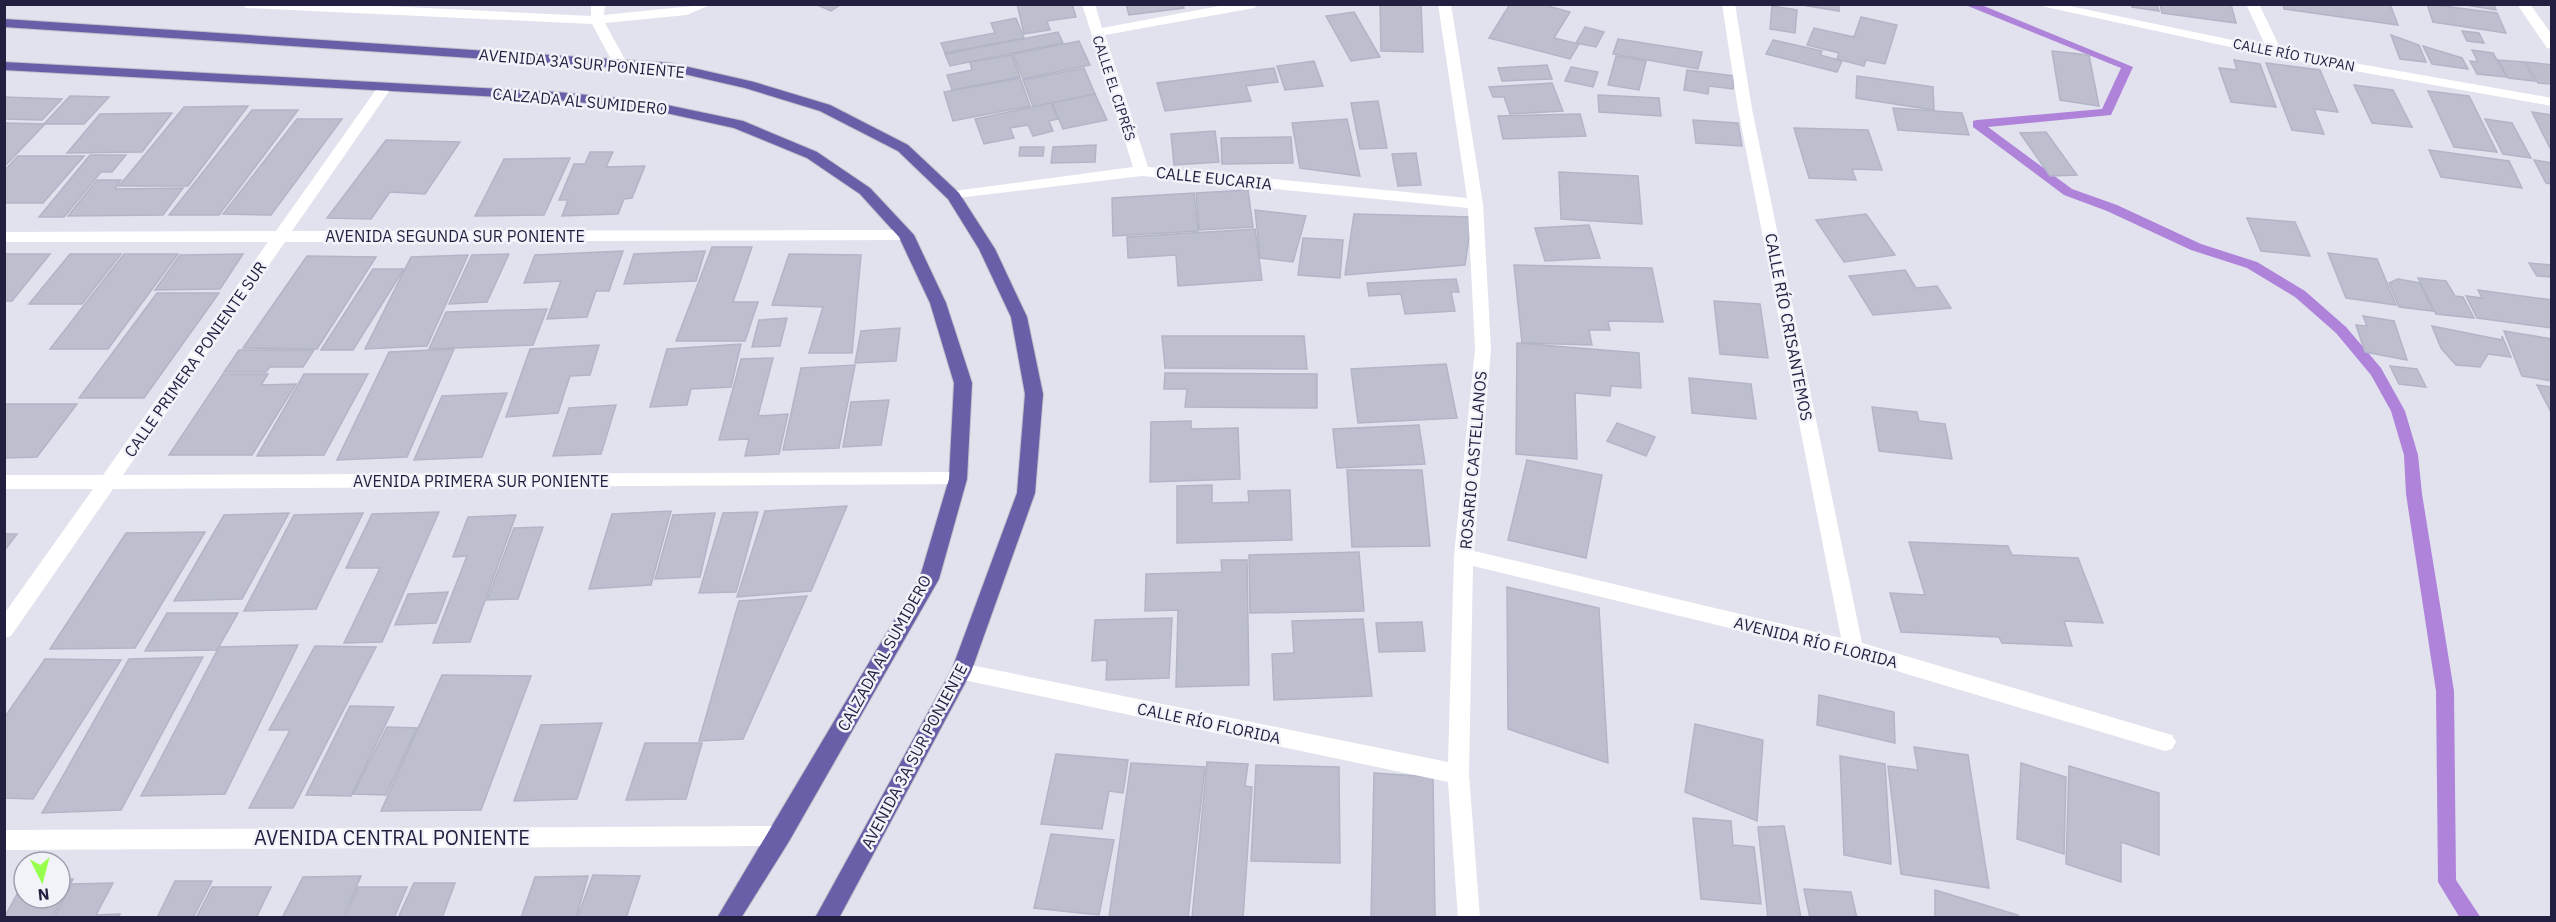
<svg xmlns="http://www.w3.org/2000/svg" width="2556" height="922" font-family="'IBM Plex Sans',sans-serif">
	<rect width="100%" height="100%" fill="#e1e2ed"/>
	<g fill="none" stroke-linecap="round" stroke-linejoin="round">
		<!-- stream -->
		<path fill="#ae83d9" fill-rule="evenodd" d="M1963 4H1979L2133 67 2111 115 1988 127 2072 189 2117 205 2201 244 2257 262 2305 291 2346 327 2381 368 2405 411 2418 455 2422 494 2454 691 2456 880 2481 918H2460L2438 882 2436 691 2406 494 2404 455 2391 411 2371 375 2336 333 2295 297 2247 268 2191 250 2107 211 2064 195 1973 127V121L1977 120 2102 109 2121 68Z"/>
	</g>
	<!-- building -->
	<g fill="#bdbfcf" stroke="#b3b4c8" stroke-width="1.5">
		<path d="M815 4H839L840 5 831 11Z"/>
		<path d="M1017 4H1072L1076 17 1047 21 1050 30 1024 34Z"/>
		<path d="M1126 4H1183L1184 8 1129 15Z"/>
		<path d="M1380 4H1421L1423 52 1381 51Z"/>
		<path d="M1510 4H1540L1570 12 1554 38 1579 44 1570 59 1489 38Z"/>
		<path d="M1796 4H1839V11Z"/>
		<path d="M2131 4H2157L2159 11 2132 7Z"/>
		<path d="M2160 4H2231L2236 23 2162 13Z"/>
		<path d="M2283 4H2390L2398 25 2284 9Z"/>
		<path d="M2427 4 2497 13 2506 33 2433 22Z"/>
		<path d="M2460 4H2494L2496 10Z"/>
		<path d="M1772 6 1797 10 1795 33 1770 29Z"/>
		<path d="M1354 12 1380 57 1351 61 1326 16Z"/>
		<path d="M1861 17 1897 25 1885 64 1866 60 1864 66 1837 59 1839 53 1807 45 1814 28 1854 37Z"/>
		<path d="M1016 18 1024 38 945 53 941 43 995 33 991 23Z"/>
		<path d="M1585 27 1604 32 1596 47 1576 43Z"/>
		<path d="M2462 31 2479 33 2484 43 2467 41Z"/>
		<path d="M1058 32 1063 43 950 66 945 54Z"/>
		<path d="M2391 35 2419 45 2426 62 2400 59Z"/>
		<path d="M1618 39 1702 52 1698 69 1613 54Z"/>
		<path d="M1773 40 1822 51 1820 55 1842 61 1837 72 1766 54Z"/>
		<path d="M1079 41 1090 65 1023 79 1013 54Z"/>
		<path d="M2423 46 2462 58 2468 69 2432 64Z"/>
		<path d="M2472 50 2493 53 2507 77 2477 74 2470 61 2478 62Z"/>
		<path d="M2052 51 2089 55 2099 106 2060 100Z"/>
		<path d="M1012 55 1020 77 952 90 947 75 972 70 970 62Z"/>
		<path d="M1616 56 1646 61 1639 90 1608 85Z"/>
		<path d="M2234 60 2260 64 2276 107 2231 102 2219 68 2237 70Z"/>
		<path d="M2498 60 2524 62 2535 81 2508 78Z"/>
		<path d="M1314 61 1323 86 1285 90 1277 66Z"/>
		<path d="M2526 62 2552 65V84L2538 83Z"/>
		<path d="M2266 63 2320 70 2338 112 2314 109 2324 134 2292 130Z"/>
		<path d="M1547 65 1552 79 1502 81 1498 68Z"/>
		<path d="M1571 67 1598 72 1593 87 1565 81Z"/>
		<path d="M1084 68 1095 94 1033 107 1023 80Z"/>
		<path d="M1274 68 1278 82 1246 86 1251 101 1165 111 1157 83Z"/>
		<path d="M1687 70 1734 76 1733 89 1709 86 1708 94 1684 90Z"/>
		<path d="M1857 76 1933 87 1934 110 1856 98Z"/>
		<path d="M1020 78 1030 106 953 121 944 92Z"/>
		<path d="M1552 83 1563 111 1510 114 1504 97H1493L1489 87Z"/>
		<path d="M2354 85 2393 90 2412 127 2372 123Z"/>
		<path d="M2428 91 2469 96 2497 152 2454 147Z"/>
		<path d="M1095 94 1107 120 1063 129 1052 103Z"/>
		<path d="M1598 95 1659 98 1661 116 1599 112Z"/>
		<path d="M70 96 109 97 84 124H44Z"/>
		<path d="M4 97 62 99 42 120 4 119Z"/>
		<path d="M1378 101 1387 148 1360 149 1351 103Z"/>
		<path d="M1051 103 1058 119 1049 121 1053 131 1033 136 1028 125 1010 128 1014 138 984 144 975 119Z"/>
		<path d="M248 106 188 186H119L184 107Z"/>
		<path d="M1893 108 1962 113 1969 135 1898 130Z"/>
		<path d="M252 110H298L219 215H169Z"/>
		<path d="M2532 112 2552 115V152Z"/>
		<path d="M172 113 142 152 67 153 100 114Z"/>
		<path d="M1580 114 1586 136 1503 139 1498 116Z"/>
		<path d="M297 119H342L271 215 223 214Z"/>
		<path d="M1347 119 1360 176 1300 168 1292 123Z"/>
		<path d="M2485 119 2512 123 2531 158 2503 154Z"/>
		<path d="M1693 120 1738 123 1742 146 1696 143Z"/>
		<path d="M4 123 45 124 7 164H4Z"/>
		<path d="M1794 128 1868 130 1882 170 1852 169 1856 180 1809 178Z"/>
		<path d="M1215 131 1219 162 1174 165 1171 134Z"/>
		<path d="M2046 132 2077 175 2050 176 2020 133Z"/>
		<path d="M1291 137 1293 163 1222 164 1221 138Z"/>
		<path d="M386 140 460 142 425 194 390 192 371 219 327 218Z"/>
		<path d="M1096 145 1095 162 1051 163 1053 147Z"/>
		<path d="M1020 147H1044L1043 156H1019Z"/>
		<path d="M2429 150 2509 161 2522 188 2441 177Z"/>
		<path d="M590 152H613L606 167 645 166 632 198 624 199 618 214 562 216 568 200H559L574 164H585Z"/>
		<path d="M1416 153 1421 185 1398 186 1392 154Z"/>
		<path d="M90 155H126L112 172H101L64 217H39Z"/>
		<path d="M18 156H84L43 203H4V171Z"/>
		<path d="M570 158 544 215 475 216 504 159Z"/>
		<path d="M2534 160 2552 163V184L2546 183Z"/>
		<path d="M1559 172 1638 176 1642 224 1561 219Z"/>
		<path d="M97 180H121L115 189 183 188 163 215 68 216Z"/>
		<path d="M1248 190 1253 227 1199 230 1196 193Z"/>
		<path d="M1194 193 1198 231 1113 236 1112 198Z"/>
		<path d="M1255 210 1306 216 1293 262 1260 258Z"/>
		<path d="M1354 214 1472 217 1465 265 1345 275Z"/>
		<path d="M1866 214 1895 255 1844 262 1816 220Z"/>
		<path d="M2247 218 2295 222 2310 256 2261 251Z"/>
		<path d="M1589 225 1600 258 1545 261 1535 228Z"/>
		<path d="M1255 229 1262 280 1178 286 1176 255 1128 258 1127 237Z"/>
		<path d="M1303 238 1343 240 1340 278 1298 275Z"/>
		<path d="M712 247H752L733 302H758L745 341H676Z"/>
		<path d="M623 251 609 291H596L587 317 547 319 561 281 524 283 535 255Z"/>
		<path d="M705 251 696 281 624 284 634 254Z"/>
		<path d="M2328 253 2377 259 2396 305 2346 298Z"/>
		<path d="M4 254H50L12 301H4Z"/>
		<path d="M70 254H121L82 304H29Z"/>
		<path d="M124 254H178L108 349H50Z"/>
		<path d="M243 254 220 289 155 290 180 255Z"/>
		<path d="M509 254 487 302 449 304 472 255Z"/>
		<path d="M789 254 861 255 852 353H809L823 307 772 305Z"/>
		<path d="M468 255 427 346 365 349 411 257Z"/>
		<path d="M307 256 376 257 317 349 243 348Z"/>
		<path d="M2529 263 2552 265V277L2537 276Z"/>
		<path d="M1514 265 1652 268 1663 322 1608 321 1610 330H1589L1592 345 1522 343Z"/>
		<path d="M373 269H404L353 350H321Z"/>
		<path d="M1905 270 1916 288 1937 286 1951 308 1873 315 1849 276Z"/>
		<path d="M2418 278 2446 281 2455 296 2463 297 2474 318 2436 314Z"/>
		<path d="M1456 279 1459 292H1451L1455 311 1405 314 1401 294 1369 296 1367 283Z"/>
		<path d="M2398 279 2420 283 2433 311 2399 307 2389 283Z"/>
		<path d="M2478 290 2552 300V328L2477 318 2466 296 2482 298Z"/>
		<path d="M157 293H219L144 398H79Z"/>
		<path d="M1714 301 1760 304 1768 358 1720 354Z"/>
		<path d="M547 309 533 345 429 349 446 312Z"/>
		<path d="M2363 316 2394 321 2407 360 2365 352 2356 325 2367 326Z"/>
		<path d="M787 318 780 346 752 347 759 320Z"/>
		<path d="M2432 326 2502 340V336L2511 357 2488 354 2480 367 2456 365 2441 348Z"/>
		<path d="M900 328 896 361 855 363 861 331Z"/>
		<path d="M2504 331 2552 339V381L2522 376Z"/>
		<path d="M1162 336H1304L1307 369 1165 368Z"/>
		<path d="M1517 343 1639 353 1641 388 1611 386 1610 396 1575 393 1577 459 1516 454Z"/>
		<path d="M741 344 731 387 691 389 687 405 650 407 667 349Z"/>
		<path d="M599 345 590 375 570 376 558 413 506 417 530 349Z"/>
		<path d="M454 349 407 457 337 460 389 352Z"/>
		<path d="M239 350H314L303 367H270L266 372H224Z"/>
		<path d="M773 358 758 416 788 414 779 454 745 456 749 439 719 440 741 359Z"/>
		<path d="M1446 364 1457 418 1358 423 1351 369Z"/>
		<path d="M855 365 839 448 783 450 801 368Z"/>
		<path d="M2390 366 2417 369 2426 387 2399 384Z"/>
		<path d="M1165 373 1317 374V408L1185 407 1187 389H1164Z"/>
		<path d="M223 374H268L261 385 296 384 252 455H169Z"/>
		<path d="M304 374H368L324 455 257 456Z"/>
		<path d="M1689 378 1751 384 1756 419 1692 413Z"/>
		<path d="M2537 385 2552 387V414Z"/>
		<path d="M507 393 482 457 414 460 442 396Z"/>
		<path d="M889 400 881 445 843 447 851 402Z"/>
		<path d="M4 404H77L37 457 4 458Z"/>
		<path d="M616 405 601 454 553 456 569 408Z"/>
		<path d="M1872 407 1917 412 1919 421 1945 424 1952 459 1879 451Z"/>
		<path d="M1191 421V429L1238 428 1240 479 1150 482 1151 422Z"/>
		<path d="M1617 423 1655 437 1646 456 1607 441Z"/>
		<path d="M1419 425 1425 464 1337 468 1333 429Z"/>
		<path d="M1527 460 1602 475 1586 558 1508 540Z"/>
		<path d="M1347 470H1422L1430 546 1352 547Z"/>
		<path d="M1212 485V503L1249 502 1248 491 1290 490 1292 540 1177 543V486Z"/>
		<path d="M847 506 811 591 737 597 765 511Z"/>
		<path d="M671 511 651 585 589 589 612 514Z"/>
		<path d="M439 512 382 642 344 643 380 568H346L372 514Z"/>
		<path d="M758 512 736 592 699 593 723 513Z"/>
		<path d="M289 513 242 599 174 601 224 515Z"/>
		<path d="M363 513 316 609 244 611 294 515Z"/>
		<path d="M715 513 700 577 655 579 673 515Z"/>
		<path d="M516 515 470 642 433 643 467 556 453 557 468 517Z"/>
		<path d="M543 527 518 599 487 600 514 528Z"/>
		<path d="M205 532 135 648 50 649 126 533Z"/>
		<path d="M4 534H17L4 551Z"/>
		<path d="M1909 542 2008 546 2012 555 2078 558 2103 623 2064 621 2072 646 2002 643 1999 637 1901 632 1890 593 1925 595Z"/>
		<path d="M1359 552 1364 611 1250 613 1249 555Z"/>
		<path d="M1221 560H1247L1249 685 1176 687 1178 610 1145 611 1146 574 1222 572Z"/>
		<path d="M1507 587 1599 608 1608 763 1508 729Z"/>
		<path d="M448 592 436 623 395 625 408 594Z"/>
		<path d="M807 596 743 739 699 741 739 601Z"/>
		<path d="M167 613H238L217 650 145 651Z"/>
		<path d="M1172 618 1169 678 1106 680 1107 660 1092 661 1095 620Z"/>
		<path d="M1363 619 1372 696 1274 700 1272 654 1294 653 1292 621Z"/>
		<path d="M1422 622 1425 651 1379 652 1376 623Z"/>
		<path d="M298 645 225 794 141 796 219 647Z"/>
		<path d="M315 646 376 647 293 808H249L290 730H269Z"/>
		<path d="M203 657 121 810 42 813 129 659Z"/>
		<path d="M45 659 121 660 33 799 4 798V718Z"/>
		<path d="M442 675 531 676 481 810 381 811Z"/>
		<path d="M1819 695 1894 712 1895 743 1817 725Z"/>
		<path d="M350 706 394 707 351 796 306 795Z"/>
		<path d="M602 723 577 799 514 801 541 725Z"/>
		<path d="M1695 724 1763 740 1757 821 1685 792Z"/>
		<path d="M387 727 417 728 386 795 353 794Z"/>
		<path d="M645 743H702L686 799 626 800Z"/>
		<path d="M1914 747 1968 755 1989 888 1901 874 1888 766 1918 770Z"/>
		<path d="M1056 754 1128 760 1123 793 1109 791 1102 829 1041 824Z"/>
		<path d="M1840 756 1885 764 1891 864 1844 855Z"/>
		<path d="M1207 762 1248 764 1245 786 1252 787 1243 918H1192Z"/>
		<path d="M1131 763 1205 767 1188 918 1109 917Z"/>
		<path d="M2021 763 2066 777 2064 854 2017 839Z"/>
		<path d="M1256 765 1339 767 1340 863 1251 861Z"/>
		<path d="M2069 766 2159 793V855L2121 842V882L2066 864Z"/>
		<path d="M1374 773 1433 777 1435 918H1371Z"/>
		<path d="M1693 818 1731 821 1733 845 1754 847 1761 904 1701 899Z"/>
		<path d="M1784 826 1801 918H1768L1758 827Z"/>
		<path d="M1051 834 1114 840 1099 915 1034 908Z"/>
		<path d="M593 875 640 876 626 918H577Z"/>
		<path d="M361 876 343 918H282L303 877Z"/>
		<path d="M588 876 576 918H521L535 877Z"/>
		<path d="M60 879H73L52 918H4L24 881V898H60Z"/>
		<path d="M175 881H212L193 918H157Z"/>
		<path d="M113 883 96 915 120 914 118 918H54L72 884Z"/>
		<path d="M414 883H455L442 918H398Z"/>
		<path d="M212 887H271L256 918H196Z"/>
		<path d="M358 887H407L394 918H345Z"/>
		<path d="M1804 889 1851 892 1857 918H1810Z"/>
		<path d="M1935 890 2018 915 2019 918H1935Z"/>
	</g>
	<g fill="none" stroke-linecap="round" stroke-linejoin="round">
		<!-- major casing -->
		<g stroke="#c1c0ca" stroke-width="2">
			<g id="major">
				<path d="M4 19 671 63 754 82 830 105 908 145 959 193 995 249 1027 317 1043 394 1035 493 971 672 839 918H815L952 669 1017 493 1025 394 1011 317 979 249 948 199 898 151 820 111 745 88 671 71 4 27Z"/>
				<path d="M4 62 557 92 648 101 743 121 817 152 870 188 914 235 946 303 972 383 967 479 939 579 788 843 741 918H717L920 577 949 479 954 383 930 303 899 237 860 194 807 158 734 128 648 109 557 100 4 70Z"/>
			</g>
		</g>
		<!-- minor -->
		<g fill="#fff" fill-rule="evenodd">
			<path d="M240 4H343L591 16V4H605L604 15 712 4 687 15 605 23 627 63 620 67 613 63 592 24 246 8Z"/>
			<path d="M1082 4H1095L1102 28 1230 4H1260L1254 8 1105 35 1148 167 1467 198 1438 4H1451L1483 204 1491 349 1474 551 1841 638 1738 109 1722 4H1735L1752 109 1862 643 2165 733 2172 735 2176 742 2172 749 2165 751 1853 658 1473 566 1469 774 1480 918H1458L1448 782 954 678 951 672 954 666 961 663 1448 762 1454 556 1475 349 1468 208 1142 176 949 199 946 196 949 193 954 191 1133 167Z"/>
			<path d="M2032 4H2060L2266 47 2246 4H2259L2281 50 2552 98V106L2276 57Z"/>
			<path d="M2517 4H2530L2552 35V49L2547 48Z"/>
			<path d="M385 83 392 87 292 231 906 230 914 235 906 240 285 242 123 475 958 472 964 474 967 479 964 484 113 489 11 636 4 638V614L93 489H4V475H103L268 242H4V232L276 231 380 84Z"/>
			<path d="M780 826 788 829 791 836 788 843 780 846 4 850V830Z"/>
		</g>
		<!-- major -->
		<use href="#major" fill="#6760a8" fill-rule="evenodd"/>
	</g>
	<g text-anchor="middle" stroke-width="5" stroke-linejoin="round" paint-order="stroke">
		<!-- far-street labels -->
		<g font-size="14" fill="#221f40" stroke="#f2f3f9">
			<text transform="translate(2294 55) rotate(11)" y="5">CALLE RÍO TUXPAN</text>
			<text transform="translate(1114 88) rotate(72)" y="5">CALLE EL CIPRÉS</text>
		</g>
		<!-- street labels -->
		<g font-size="16" fill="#221f40" stroke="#f2f3f9">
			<text transform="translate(582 63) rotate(5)" y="6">AVENIDA 3A SUR PONIENTE</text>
			<text transform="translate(580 101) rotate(5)" y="6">CALZADA AL SUMIDERO</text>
			<text transform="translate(1214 178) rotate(6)" y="6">CALLE EUCARIA</text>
			<text x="455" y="242">AVENIDA SEGUNDA SUR PONIENTE</text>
			<text transform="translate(1789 327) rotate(79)" y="6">CALLE RÍO CRISANTEMOS</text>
			<text transform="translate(195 359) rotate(-55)" y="6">CALLE PRIMERA PONIENTE SUR</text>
			<text transform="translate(1473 460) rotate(-85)" y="6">ROSARIO CASTELLANOS</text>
			<text x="481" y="487">AVENIDA PRIMERA SUR PONIENTE</text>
			<text transform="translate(1816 642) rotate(14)" y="6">AVENIDA RÍO FLORIDA</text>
			<text transform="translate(884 653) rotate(-61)" y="6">CALZADA AL SUMIDERO</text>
			<text transform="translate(1209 723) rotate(12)" y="6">CALLE RÍO FLORIDA</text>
			<text transform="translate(914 756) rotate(-62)" y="6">AVENIDA 3A SUR PONIENTE</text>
		</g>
		<!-- near-street labels -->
		<g font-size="20" fill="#221f40" stroke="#f2f3f9">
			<text x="392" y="845">AVENIDA CENTRAL PONIENTE</text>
		</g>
	</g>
	<!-- border -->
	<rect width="2556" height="922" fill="none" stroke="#221f40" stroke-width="12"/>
	<!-- north arrow -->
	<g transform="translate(42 880) rotate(174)"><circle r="28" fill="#f2f3f9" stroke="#9f9eaf" stroke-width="1.5"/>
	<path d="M0-4.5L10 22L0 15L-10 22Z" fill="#97ff4e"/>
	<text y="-9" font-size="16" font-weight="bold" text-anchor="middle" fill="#221f40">N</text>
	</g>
</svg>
